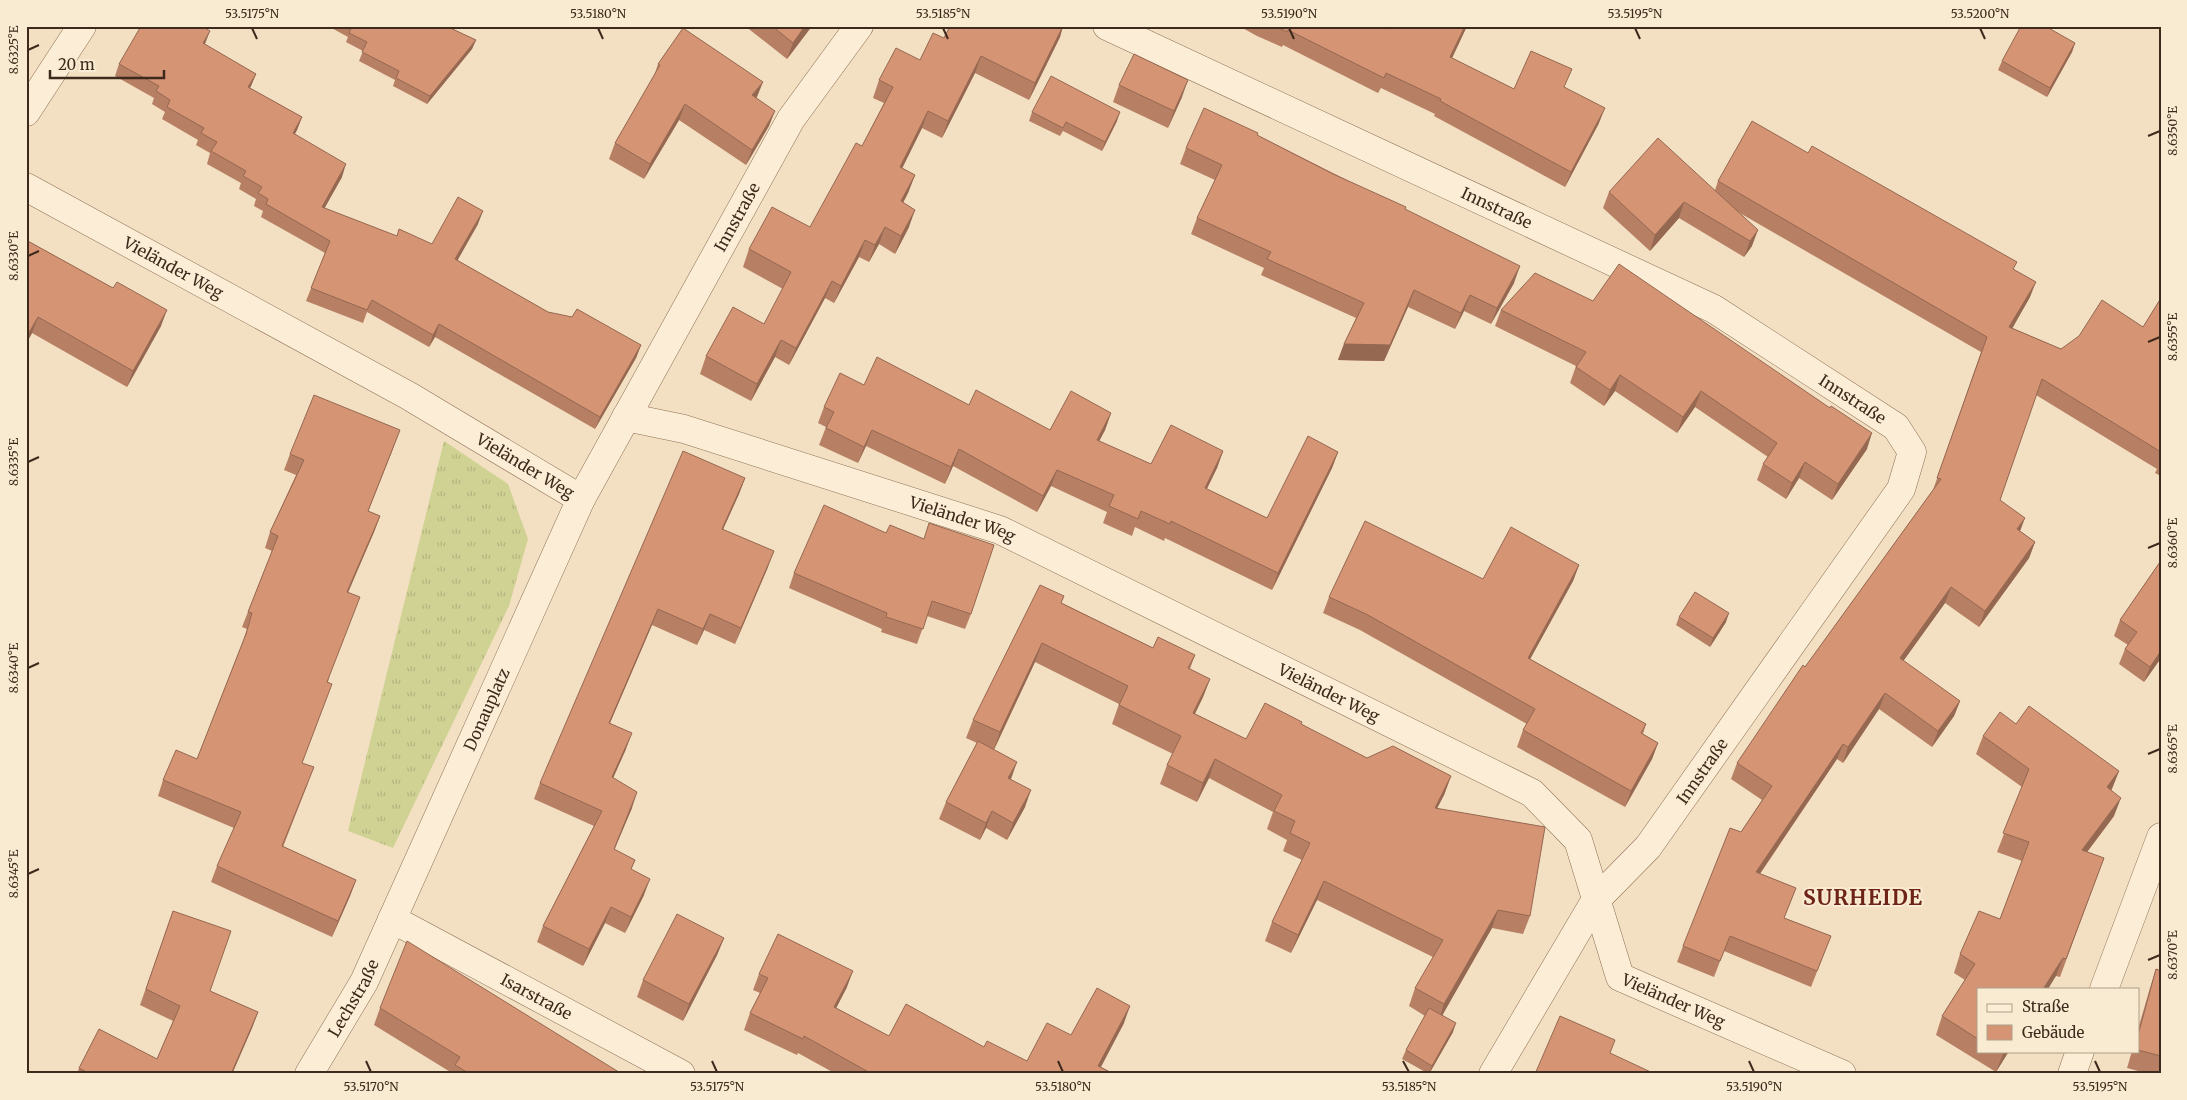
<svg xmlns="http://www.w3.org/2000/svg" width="2187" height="1100" font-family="Merriweather,serif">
	<defs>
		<pattern id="grass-tufts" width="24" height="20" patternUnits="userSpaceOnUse" patternTransform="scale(1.25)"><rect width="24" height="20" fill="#d0d294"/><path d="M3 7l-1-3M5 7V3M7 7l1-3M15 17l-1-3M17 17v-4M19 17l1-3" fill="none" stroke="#b4b47f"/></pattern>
	</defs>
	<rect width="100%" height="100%" fill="#f3e0c2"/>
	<!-- grass -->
	<path fill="url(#grass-tufts)" d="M444 441 508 484 528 539 509 606 393 848 348 831Z"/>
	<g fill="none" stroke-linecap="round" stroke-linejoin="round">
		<!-- minor casing -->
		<g stroke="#8f7057" stroke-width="29">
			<g id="minor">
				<path id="s1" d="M1107 26 1714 309 1896 427 1912 452 1901 489 1648 847 1595 901 1493 1074"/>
				<path id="s2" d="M26 187 409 396 581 499"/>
				<path id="s3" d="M626 417 684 429 1000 530 1532 793 1578 840 1620 977 1842 1074"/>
				<path id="s4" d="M392 919 681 1074"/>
				<path d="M2104 989 2161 837"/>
				<path id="s5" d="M309 1074 364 982 581 499 791 119 859 26"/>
				<path d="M2072 1074 2080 1051"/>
			</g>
		</g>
		<!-- tertiary casing -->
		<g stroke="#8f7057" stroke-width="29">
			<path id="tertiary" d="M26 112 82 26"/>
		</g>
		<!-- minor -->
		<use href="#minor" stroke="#fceed6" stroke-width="28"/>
		<!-- tertiary -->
		<use href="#tertiary" stroke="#fceed6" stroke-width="28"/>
	</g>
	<!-- wall -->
	<g fill="#b77f64">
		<path d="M328 26H446L476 40 472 49 427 104 393 86 395 80 359 61 363 51 346 42 348 37Z"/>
		<path d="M745 26H812L787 59Z"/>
		<path d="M950 26H1063L1060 37 1029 100 975 73 942 138 922 128 902 168 915 175 908 193 903 203 909 227 895 254 879 244 869 262 859 257 834 303 825 298 789 365 775 357 751 401 700 374 706 356 764 324 783 289 743 267 749 249 810 227 862 146 884 103 873 98 879 80 920 60 944 38Z"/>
		<path d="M1239 26H1386L1392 29 1467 26 1452 58 1514 89 1565 87 1599 123 1565 187 1434 116 1435 114 1381 88 1378 93 1283 45 1282 47 1257 36Z"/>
		<path d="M2075 43 2072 52 2047 97 1998 70 2002 61Z"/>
		<path d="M205 45 256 74 250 88 302 117 297 130 295 134 342 177 324 208 396 236 432 244 478 224 457 260 548 312 641 345 636 358 595 429 435 337 429 347 367 312 363 323 306 301 325 253 261 217 263 211 254 206 256 199 239 189 241 183 207 164 210 153 196 145 198 140 162 119 165 112 152 104 154 98 115 76 119 64Z"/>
		<path d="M658 64 757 97 756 98 769 126 746 165 679 120 644 179 609 159 615 143 654 76Z"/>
		<path d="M1119 85 1182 97 1168 128 1113 102Z"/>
		<path d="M1032 112 1117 121 1102 151 1063 131 1060 136 1029 121Z"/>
		<path d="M1257 135 1405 209 1514 283 1491 324 1464 311 1455 329 1408 307 1384 361 1338 360 1344 344 1356 318 1261 275 1264 268 1191 234 1197 218 1215 180 1180 164 1186 148Z"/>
		<path d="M1718 181 2014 269 2030 297 2012 328 2061 349 2143 327 2161 298V476L2155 473 2157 469 2036 395 2000 500 2020 531 2035 542 2029 558 1979 627 1945 603 1903 661 1960 701 1954 716 1932 747 1879 709 1843 763 1837 759 1760 874 1796 888 1784 918 1831 936 1811 987 1724 951 1714 977 1677 962 1683 946 1741 832 1762 800 1731 779 1737 763 1805 667 1933 490 1981 352 1738 212 1752 246 1744 257 1679 218 1650 251 1603 208 1609 192 1715 190Z"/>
		<path d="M26 240 113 288 161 326 127 387 32 333 26 344Z"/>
		<path d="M1501 310 1867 449 1832 500 1799 478 1786 499 1757 480 1763 464 1768 457 1695 407 1677 433 1615 391 1604 406 1570 383 1576 366 1495 326Z"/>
		<path d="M864 385 969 405 1050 430 1111 413 1105 430 1099 441 1151 464 1223 451 1217 468 1207 489 1267 518 1338 452 1332 468 1272 590 1165 538 1164 541 1135 527 1132 536 1103 523 1107 512 1051 486 1037 512 953 466 945 484 866 446 858 463 819 445 826 427 818 423 824 407Z"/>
		<path d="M394 446 368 511 380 516 374 532 348 593 328 682 302 763 308 783 283 847 356 880 350 896 332 937 211 882 217 866 234 828 158 796 163 780 197 759 242 644 247 629 242 627 272 551 265 548 270 532 296 475 284 470 290 454Z"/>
		<path d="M745 478 739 494 723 529 768 567 735 644 704 630 697 645 652 625 610 723 626 749 613 778 632 808 614 849 635 860 631 869 644 895 625 933 605 923 583 966 537 942 543 926 594 826 534 799 540 783Z"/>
		<path d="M886 533 971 614 965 629 927 616 917 644 881 632 882 629 789 588 794 573Z"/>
		<path d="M2160 562 2161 658 2144 682 2119 664 2125 649 2128 645 2114 636 2120 620Z"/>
		<path d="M1579 565 1573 581 1530 659 1646 724 1643 734 1658 743 1652 759 1625 807 1517 747 1523 730 1527 724 1360 630 1323 613 1329 597 1483 579Z"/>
		<path d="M1062 603 1153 648 1195 655 1190 669 1210 679 1203 697 1195 714 1246 739 1301 725 1367 758 1451 776 1444 795 1437 808 1530 916 1523 934 1492 928 1442 1015 1453 1032 1429 1074 1402 1059 1406 1050 1425 1016 1409 1006 1415 988 1433 957 1317 900 1291 953 1265 941 1272 922 1302 860 1283 851 1287 840 1267 829 1273 812 1209 778 1197 802 1160 784 1167 765 1173 754 1112 724 1119 704 1035 662 994 750 1011 779 1025 807 1007 840 986 828 980 840 939 819 946 802 977 743 966 738 973 720Z"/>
		<path d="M1679 617 1726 622 1710 647 1676 625Z"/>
		<path d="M2016 724 2119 771 2111 790 2114 816 2087 852 2104 858 2060 977 2056 976 1978 989V1051H2009L1996 1072 1936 1035 1942 1016 1965 980 1954 973 1960 954 2000 919 2022 861 1997 852 2022 787 1976 754 1983 736Z"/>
		<path d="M173 911 210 991 258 1012 252 1028 232 1074H77L79 1068 157 1059 173 1021 140 1005Z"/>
		<path d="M724 938 717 955 683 1021 637 997 643 980Z"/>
		<path d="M2156 969 2161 971V1074H2149L2127 1068 2132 1051H2138V1029L2150 988Z"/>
		<path d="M759 974 847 987 836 1008 889 1036 984 1047 1027 1061 1071 1035 1124 1023 1101 1067 1114 1074H836L798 1053 797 1055 744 1030 750 1013 760 993 753 990Z"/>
		<path d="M380 1008 622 1074H452V1073L374 1025Z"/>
	</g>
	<!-- shaded-wall -->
	<g fill="#956851">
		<path d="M805 26H812L787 59 793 43Z"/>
		<path d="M1063 26 1060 37 1029 100 1035 83Z"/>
		<path d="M1465 26H1467L1445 73 1450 57Z"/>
		<path d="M210 31 205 44 198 56 203 43Z"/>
		<path d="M476 40 472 49 427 104 430 96Z"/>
		<path d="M2075 43 2072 52 2047 97 2050 88Z"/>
		<path d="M981 56 975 73 942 138 948 121Z"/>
		<path d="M256 74 251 86 243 100 248 87Z"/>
		<path d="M1188 80 1182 97 1168 128 1174 111Z"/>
		<path d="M763 82 757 97 747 111 752 95Z"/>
		<path d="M685 104 679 120 644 179 650 164Z"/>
		<path d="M1605 108 1599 123 1565 187 1571 172Z"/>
		<path d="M775 111 769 126 746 165 752 150Z"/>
		<path d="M928 111 922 128 894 185 900 167Z"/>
		<path d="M1120 112 1117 121 1102 151 1105 142Z"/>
		<path d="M302 117 297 130 288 146 293 133Z"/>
		<path d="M346 164 342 177 318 220 322 207Z"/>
		<path d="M915 175 908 193 894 219 901 201Z"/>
		<path d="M1684 202 1679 218 1650 251 1655 235Z"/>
		<path d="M915 210 909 227 895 254 901 236Z"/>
		<path d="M483 211 478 224 451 272 455 259Z"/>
		<path d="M885 227 879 244 869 262 875 245Z"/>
		<path d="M1758 230 1752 246 1744 257 1750 241Z"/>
		<path d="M865 240 859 257 834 303 841 286Z"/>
		<path d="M1520 266 1514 283 1491 324 1497 308Z"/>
		<path d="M832 281 825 298 789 365 796 348Z"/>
		<path d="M2036 282 2030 297 2004 343 2009 327Z"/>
		<path d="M1414 290 1408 307 1384 361 1338 360 1344 344Z"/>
		<path d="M1470 295 1464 311 1455 329 1461 313Z"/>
		<path d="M167 310 161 326 127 387 133 371Z"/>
		<path d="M38 317 32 333 26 344V338Z"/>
		<path d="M439 324 435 337 429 347 433 335Z"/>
		<path d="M781 340 775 357 751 401 757 384Z"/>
		<path d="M641 345 636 358 595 429 600 417Z"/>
		<path d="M1620 375 1615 391 1604 406 1610 390Z"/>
		<path d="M1701 391 1695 407 1677 433 1683 417Z"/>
		<path d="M1111 413 1105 430 1091 457 1097 440Z"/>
		<path d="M400 430 394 446 362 527 368 511Z"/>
		<path d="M872 430 866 446 858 463 864 447Z"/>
		<path d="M1872 433 1867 449 1832 500 1838 484Z"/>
		<path d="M959 449 953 466 945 484 951 467Z"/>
		<path d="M1223 451 1217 468 1199 504 1205 488Z"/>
		<path d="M1338 452 1332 468 1272 590 1278 573Z"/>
		<path d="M1805 462 1799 478 1786 499 1792 483Z"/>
		<path d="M1057 470 1051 486 1037 512 1043 496Z"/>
		<path d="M745 478 739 494 716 545 722 529Z"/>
		<path d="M380 516 374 532 341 608 347 592Z"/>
		<path d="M2025 518 2019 534 2017 529Z"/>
		<path d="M2035 542 2029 558 1979 627 1985 611Z"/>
		<path d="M774 551 768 567 735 644 741 628Z"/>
		<path d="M1579 565 1573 581 1522 674 1528 658Z"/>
		<path d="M1951 587 1945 603 1894 674 1900 658Z"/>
		<path d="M658 609 652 625 603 739 609 723Z"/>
		<path d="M1729 613 1726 622 1710 647 1713 638Z"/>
		<path d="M710 614 704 630 697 645 703 629Z"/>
		<path d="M1042 643 1035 662 993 751 1000 732Z"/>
		<path d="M2161 651V658L2144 682 2150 667Z"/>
		<path d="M1210 679 1203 697 1186 731 1193 713Z"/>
		<path d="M1885 693 1879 709 1843 763 1848 747Z"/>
		<path d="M1960 701 1954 716 1932 747 1938 731Z"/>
		<path d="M632 733 626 749 606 794 612 777Z"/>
		<path d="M1658 743 1652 759 1625 807 1631 791Z"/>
		<path d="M1843 744 1837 759 1750 888 1756 872Z"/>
		<path d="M1215 759 1209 778 1197 802 1203 783Z"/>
		<path d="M1017 762 1011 779 1008 778Z"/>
		<path d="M2119 771 2112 789 2100 805 2107 787Z"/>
		<path d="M1451 776 1444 795 1428 826 1435 808Z"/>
		<path d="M1031 790 1025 807 1007 840 1013 823Z"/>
		<path d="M637 792 632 808 608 865 614 849Z"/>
		<path d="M2121 798 2114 816 2075 868 2082 850Z"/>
		<path d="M992 811 986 828 980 840 986 823Z"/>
		<path d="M650 879 644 895 625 933 631 917Z"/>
		<path d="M356 880 350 896 332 937 338 921Z"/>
		<path d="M1324 881 1317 900 1291 953 1298 935Z"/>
		<path d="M611 907 605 923 583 966 589 949Z"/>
		<path d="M1498 910 1492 928 1438 1023 1444 1004Z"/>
		<path d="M724 938 717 955 683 1021 689 1004Z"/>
		<path d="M2063 958 2056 976 2048 989H2043Z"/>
		<path d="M853 971 847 987 828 1024 834 1007Z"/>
		<path d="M1130 1006 1124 1023 1097 1074 1098 1066Z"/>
		<path d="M258 1012 252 1028 232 1074H231Z"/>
		<path d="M1456 1023 1453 1032 1429 1074 1432 1066Z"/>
		<path d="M2004 1051H2009L1996 1072 2003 1054Z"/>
	</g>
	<!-- building -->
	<g fill="#d59474" stroke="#956851">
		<path d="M141 26H202L210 31 203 43 256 74 248 87 302 117 293 133 346 164 322 207 397 236 399 229 432 244 458 197 483 211 455 259 548 312 572 317 577 309 641 345 600 417 439 324 433 335 372 300 367 310 311 288 330 241 266 204 268 199 258 193 262 187 243 176 246 171 211 151 217 142 201 133 204 128 167 107 170 100 156 91 159 86 119 64Z"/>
		<path d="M347 26H446L476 40 430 96 396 78 399 71 362 52 367 42 349 33 351 28Z"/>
		<path d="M772 26H805L793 43Z"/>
		<path d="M950 26H1063L1035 83 981 56 948 121 928 111 900 167 915 175 901 201 915 210 901 236 885 227 875 245 865 240 841 286 832 281 796 348 781 340 757 384 706 356 733 307 764 324 791 272 749 249 772 207 810 227 856 143 862 146 893 87 879 80 896 48 920 60 933 33 944 38Z"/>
		<path d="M1275 26H1386L1392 29 1393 26H1465L1450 57 1514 89 1531 51 1572 69 1564 87 1605 108 1571 172 1440 101 1441 99 1386 73 1384 78 1288 30 1287 32Z"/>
		<path d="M2021 26H2045L2075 43 2050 88 2002 61Z"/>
		<path d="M683 28 763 82 752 95 775 111 752 150 685 104 650 164 615 143 660 65 658 64Z"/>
		<path d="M1134 54 1188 80 1174 111 1119 85Z"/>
		<path d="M1051 76 1120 112 1105 142 1066 122 1063 128 1032 112Z"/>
		<path d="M1204 108 1258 133 1257 135 1333 174 1406 207 1405 209 1520 266 1497 308 1470 295 1461 313 1414 290 1390 345 1344 344 1364 303 1267 259 1271 252 1197 218 1222 165 1186 148Z"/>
		<path d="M1752 121 1808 153 1812 146 2017 262 2013 269 2036 282 2009 327 2061 349 2079 336 2102 300 2143 327 2161 298V452L2042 379 2000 500 2025 518 2017 529 2035 542 1985 611 1951 587 1900 658 1960 701 1938 731 1885 693 1848 747 1843 744 1756 872 1796 888 1784 918 1831 936 1817 971 1730 936 1720 961 1683 946 1730 828 1741 832 1772 786 1737 763 1803 665 1805 667 1941 479 1937 478 1987 337 1718 181Z"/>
		<path d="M1658 138 1758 230 1750 241 1684 202 1655 235 1609 192Z"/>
		<path d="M26 240 113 288 117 282 167 310 133 371 38 317 26 338Z"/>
		<path d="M1619 264 1830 408 1831 406 1872 433 1838 484 1805 462 1792 483 1763 464 1777 443 1701 391 1683 417 1620 375 1610 390 1576 367 1586 352 1501 310 1535 273 1593 301Z"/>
		<path d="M877 357 969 405 976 390 1050 430 1071 391 1111 413 1097 440 1151 464 1171 425 1223 451 1205 488 1267 518 1308 436 1338 452 1278 573 1171 521 1170 524 1141 511 1138 519 1109 506 1114 495 1057 470 1043 496 959 449 951 467 872 430 864 447 826 428 834 412 824 407 840 373 864 385Z"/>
		<path d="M314 395 400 430 368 511 380 516 347 592 360 597 327 682 332 684 302 763 314 767 282 846 356 880 338 921 217 866 241 812 163 780 176 750 197 759 246 634 252 613 248 612 278 536 270 532 304 460 290 454Z"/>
		<path d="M683 451 745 478 722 529 774 551 741 628 710 614 703 629 658 609 609 723 632 733 612 777 637 792 614 849 635 860 631 869 650 879 631 917 611 907 589 949 543 926 602 811 540 783Z"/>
		<path d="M824 505 886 533 890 525 924 539 929 523 994 545 971 614 932 601 923 629 886 617 887 613 794 573Z"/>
		<path d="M1365 521 1483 579 1511 527 1579 565 1528 658 1646 724 1641 733 1658 743 1631 791 1523 730 1535 709 1366 614 1329 597Z"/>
		<path d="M2160 562 2161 563V651L2150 667 2125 649 2137 632 2120 620Z"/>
		<path d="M1040 585 1064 596 1061 603 1153 648 1158 637 1195 655 1188 668 1210 679 1193 713 1246 739 1265 703 1302 722 1301 724 1367 758 1393 746 1451 776 1435 808 1545 827 1530 916 1498 910 1444 1004 1415 988 1443 940 1324 881 1298 935 1272 922 1310 843 1290 833 1295 821 1274 811 1282 795 1215 759 1203 783 1167 765 1181 736 1119 705 1128 686 1042 643 1000 732 973 720Z"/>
		<path d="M1695 592 1729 613 1713 638 1679 617Z"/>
		<path d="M2029 706 2119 771 2107 787 2121 798 2082 850 2104 858 2066 959 2063 958 2043 989H1978V1039L1942 1016 1975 964 1960 954 1979 911 2000 919 2029 842 2003 833 2029 769 1983 736 2000 712 2016 724Z"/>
		<path d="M978 741 1017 762 1008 778 1031 790 1013 823 992 811 986 823 946 802Z"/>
		<path d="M173 911 231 931 210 991 258 1012 231 1074H90L79 1068 99 1029 157 1059 180 1006 146 989Z"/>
		<path d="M677 914 724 938 689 1004 643 980Z"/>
		<path d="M778 934 853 971 834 1007 889 1036 906 1004 984 1047 987 1041 1027 1061 1047 1023 1071 1035 1097 988 1130 1006 1098 1066 1114 1074H872L804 1036 803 1039 750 1013 768 978 759 974Z"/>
		<path d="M407 941 622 1074H470L455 1065 460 1057 380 1008Z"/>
		<path d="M2156 969 2161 971V1056L2138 1050V1035Z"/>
		<path d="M1429 1008 1456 1023 1432 1066 1406 1050Z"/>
		<path d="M1560 1016 1615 1040 1610 1053 1655 1074H1535Z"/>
	</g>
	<!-- ticks -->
	<path fill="none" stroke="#3d2a1c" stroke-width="2" d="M252 28 257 39M598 28 603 39M943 28 948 39M1289 28 1294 39M1635 28 1640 39M1980 28 1985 39M28 50 39 45M2148 136 2160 131M28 256 39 251M2148 342 2160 337M28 462 39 457M2148 548 2160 543M28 668 39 663M2148 754 2160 749M28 874 39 869M2148 960 2160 955M366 1061 371 1072M712 1061 717 1072M1058 1061 1063 1072M1403 1061 1409 1072M1749 1061 1754 1072M2095 1061 2100 1072"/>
	<g text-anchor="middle" stroke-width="4" stroke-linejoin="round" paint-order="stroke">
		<!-- street labels -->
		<g font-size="16" fill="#3d2a1c" stroke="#f9ebd2">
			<text dy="6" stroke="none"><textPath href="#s1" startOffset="430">Innstraße</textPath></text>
			<text dy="6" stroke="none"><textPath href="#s5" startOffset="959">Innstraße</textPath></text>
			<text dy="6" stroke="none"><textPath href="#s2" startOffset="168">Vieländer Weg</textPath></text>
			<text dy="6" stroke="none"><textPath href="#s1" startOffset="835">Innstraße</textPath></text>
			<text dy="6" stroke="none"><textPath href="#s2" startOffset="572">Vieländer Weg</textPath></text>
			<text dy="6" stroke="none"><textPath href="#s3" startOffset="352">Vieländer Weg</textPath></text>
			<text dy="6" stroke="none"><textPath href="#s3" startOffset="758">Vieländer Weg</textPath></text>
			<text dy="6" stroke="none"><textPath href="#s5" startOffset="406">Donauplatz</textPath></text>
			<text transform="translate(1702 771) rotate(-55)" y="6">Innstraße</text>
			<text dy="6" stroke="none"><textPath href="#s4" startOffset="164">Isarstraße</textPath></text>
			<text dy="6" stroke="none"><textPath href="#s5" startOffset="88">Lechstraße</textPath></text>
			<text dy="6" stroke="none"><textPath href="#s3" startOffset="1252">Vieländer Weg</textPath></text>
		</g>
		<!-- district labels -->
		<g font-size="21" font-weight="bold" letter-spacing="1" fill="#6e2317" stroke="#f9ebd2">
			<text x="1863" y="905">SURHEIDE</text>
		</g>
	</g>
	<!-- border -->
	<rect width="2187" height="1100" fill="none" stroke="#f9ebd2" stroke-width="55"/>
	<!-- legend -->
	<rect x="1977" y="988" width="162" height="65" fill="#f9ebd2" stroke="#ae9e89"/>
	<rect x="1987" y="1004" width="25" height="8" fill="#fceed6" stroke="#ae9e89"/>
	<text x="2022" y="1012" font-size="15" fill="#3d2a1c">Straße</text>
	<rect x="1987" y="1025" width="25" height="15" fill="#d59474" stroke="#ae9e89"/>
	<text x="2022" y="1038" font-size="15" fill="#3d2a1c">Gebäude</text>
	<!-- scale -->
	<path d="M50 70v8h114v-8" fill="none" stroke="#3d2a1c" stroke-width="2.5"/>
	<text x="58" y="70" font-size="15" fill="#3d2a1c" stroke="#f9ebd2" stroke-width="4" paint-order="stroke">20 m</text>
	<rect x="28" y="28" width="2132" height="1044" fill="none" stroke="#3d2a1c" stroke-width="2"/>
	<g font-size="12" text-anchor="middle" fill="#3d2a1c">
		<text x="252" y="18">53.5175°N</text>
		<text x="598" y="18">53.5180°N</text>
		<text x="943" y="18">53.5185°N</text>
		<text x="1289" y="18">53.5190°N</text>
		<text x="1635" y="18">53.5195°N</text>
		<text x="1980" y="18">53.5200°N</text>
		<text transform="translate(14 50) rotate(-90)" y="4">8.6325°E</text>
		<text transform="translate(2173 131) rotate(-90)" y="4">8.6350°E</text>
		<text transform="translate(14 256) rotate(-90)" y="4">8.6330°E</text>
		<text transform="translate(2173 337) rotate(-90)" y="4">8.6355°E</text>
		<text transform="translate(14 462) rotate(-90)" y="4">8.6335°E</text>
		<text transform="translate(2173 543) rotate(-90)" y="4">8.6360°E</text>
		<text transform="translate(14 668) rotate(-90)" y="4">8.6340°E</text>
		<text transform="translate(2173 749) rotate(-90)" y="4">8.6365°E</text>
		<text transform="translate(14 874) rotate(-90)" y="4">8.6345°E</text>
		<text transform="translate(2173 955) rotate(-90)" y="4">8.6370°E</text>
		<text x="371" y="1091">53.5170°N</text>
		<text x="717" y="1091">53.5175°N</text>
		<text x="1063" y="1091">53.5180°N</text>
		<text x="1409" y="1091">53.5185°N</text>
		<text x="1754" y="1091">53.5190°N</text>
		<text x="2100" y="1091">53.5195°N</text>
	</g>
</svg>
